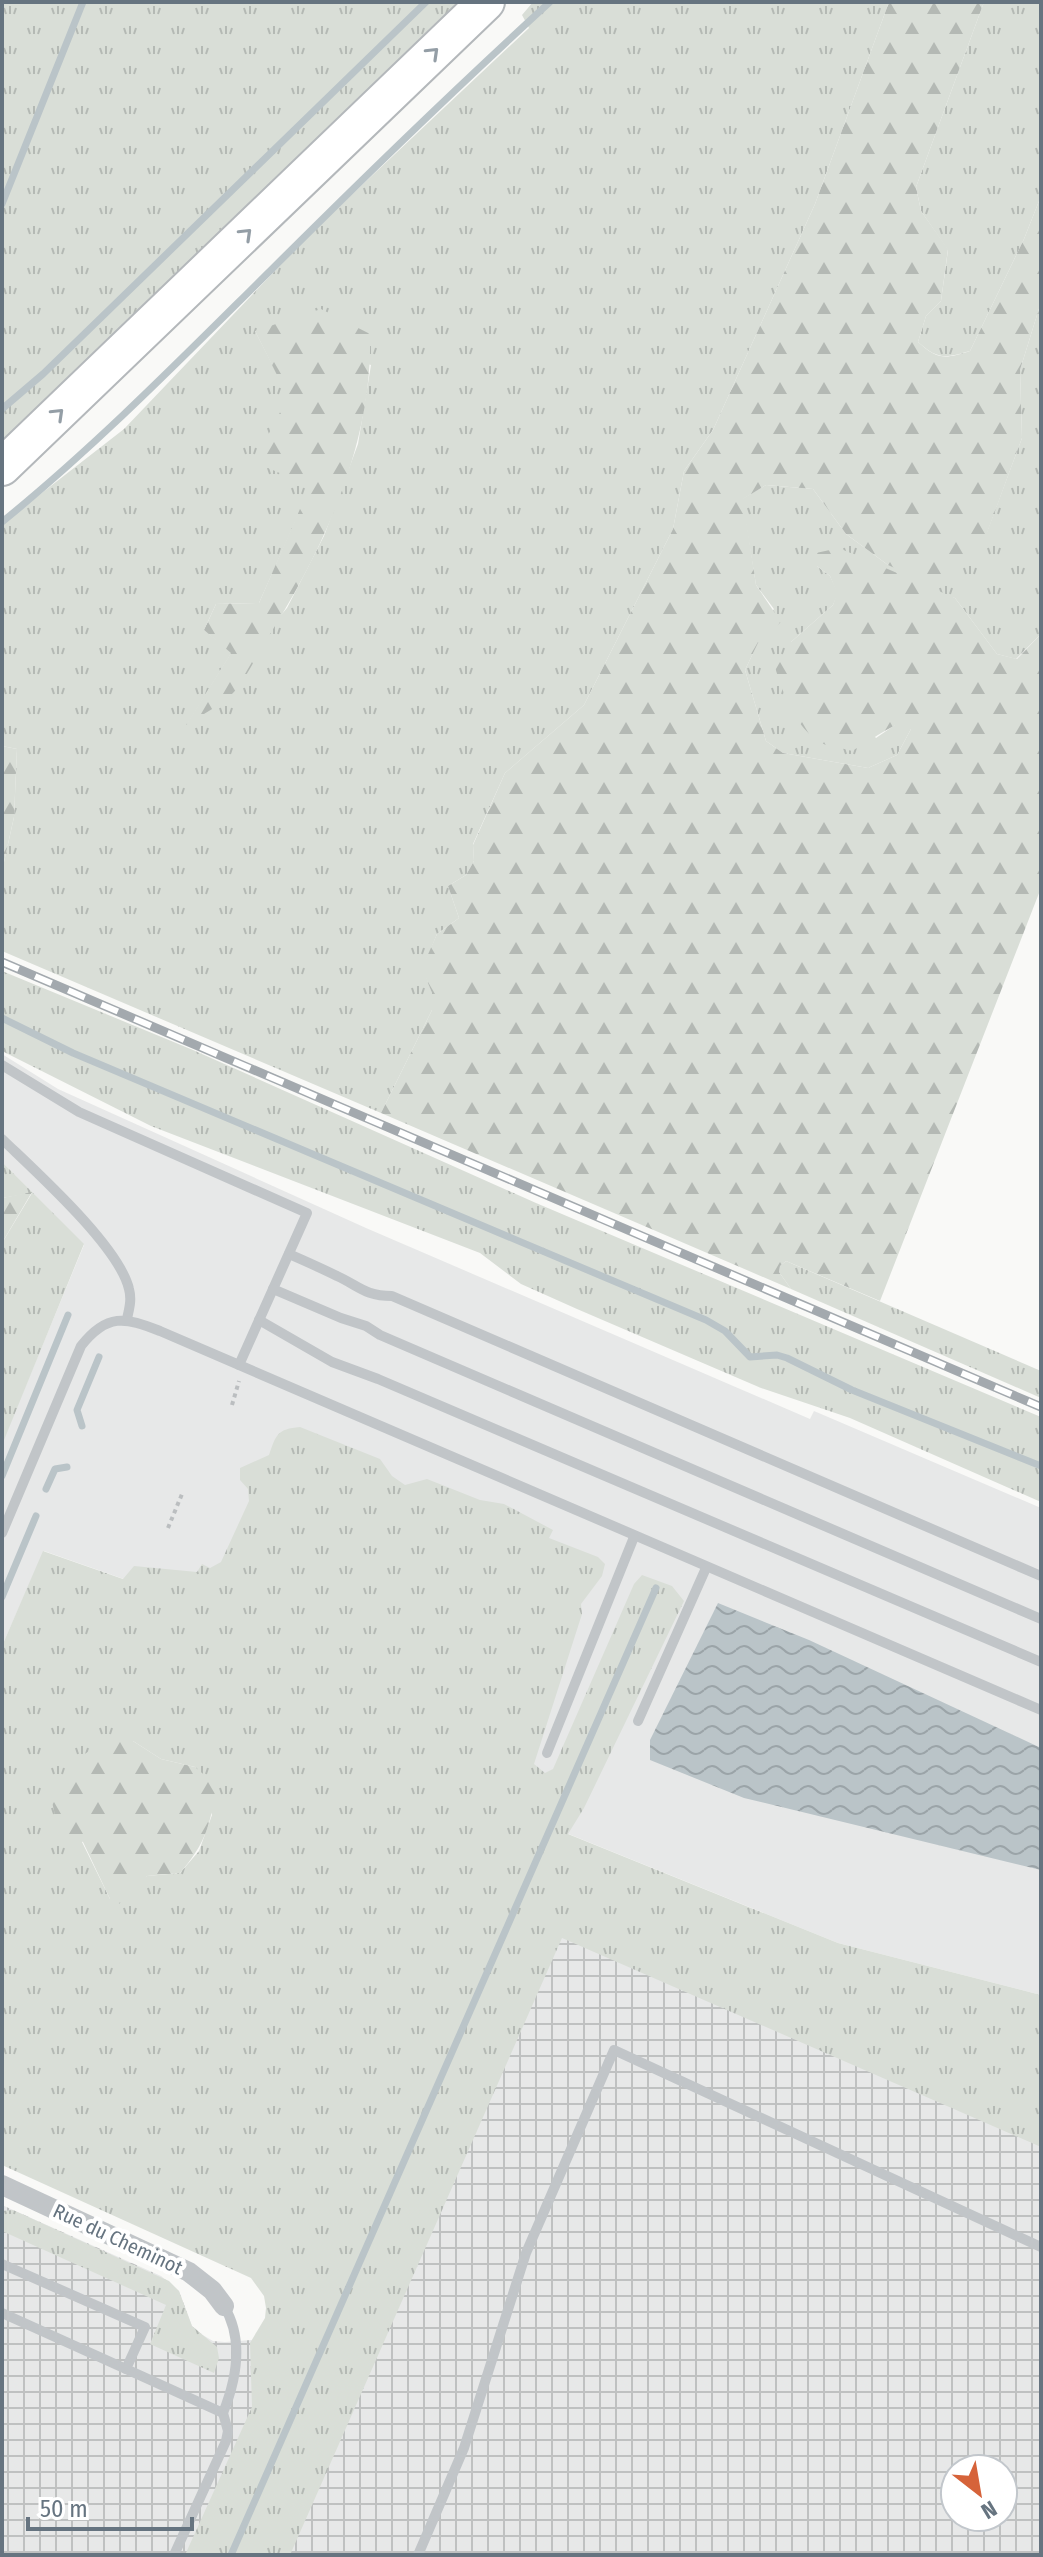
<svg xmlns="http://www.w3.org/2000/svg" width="1043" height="2557" font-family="'Fira Sans Condensed',sans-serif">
	<defs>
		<pattern id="industrial-grid" width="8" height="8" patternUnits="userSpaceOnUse" patternTransform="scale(2)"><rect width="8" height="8" fill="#e7e8e8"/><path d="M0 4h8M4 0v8" fill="none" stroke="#bfc1c1"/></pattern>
		<pattern id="grass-tufts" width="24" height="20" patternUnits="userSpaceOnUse" patternTransform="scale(2)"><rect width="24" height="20" fill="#d9ded7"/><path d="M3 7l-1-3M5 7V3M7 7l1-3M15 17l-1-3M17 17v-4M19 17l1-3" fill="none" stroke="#b4b9b4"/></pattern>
		<pattern id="forest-firs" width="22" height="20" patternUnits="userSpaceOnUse" patternTransform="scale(2)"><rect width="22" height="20" fill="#d9ded7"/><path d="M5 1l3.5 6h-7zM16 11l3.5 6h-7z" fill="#b4b9b4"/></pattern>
		<pattern id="water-waves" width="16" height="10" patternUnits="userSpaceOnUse" patternTransform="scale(2)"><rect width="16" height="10" fill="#bac4c8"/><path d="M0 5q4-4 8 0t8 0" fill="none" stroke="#9ba4a8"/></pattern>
	</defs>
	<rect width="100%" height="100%" fill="#f9f9f7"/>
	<!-- built -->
	<path fill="#e7e8e8" d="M2 1054 58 1089 366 1228 810 1419 814 1411 1041 1508V1995L838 1943 346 1744 138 1584 44 1551 2 1646V1443L84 1245 2 1162Z"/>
	<!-- industrial -->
	<g fill="url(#industrial-grid)" fill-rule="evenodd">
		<path d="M556 1918 1041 2124V2555H274ZM955 2469H1003V2517H955Z"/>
		<path d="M2 2205 161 2276 179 2291 192 2326 201 2334 213 2341 225 2342 251 2340 297 2363 212 2555H2Z"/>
	</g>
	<!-- grass -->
	<g fill="url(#grass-tufts)" fill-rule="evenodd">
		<path d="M2 2H462L2 445Z"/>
		<path d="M533 2H889L815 204 713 430 684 471 673 529 584 705 505 773 473 844 474 861 466 875 448 886 459 918 437 934 423 968 432 993V1010L381 1113 2 951V871L14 817 17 749 2 746V524L124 429 311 233 529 28 522 15ZM255 331 371 365 358 444 324 536 287 608 188 723 232 652 204 630 216 604 259 603 311 486 289 397Z"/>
		<path d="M984 2H1041V196L1024 239 970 351C945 358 938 360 918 342L926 316 941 301 948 250 921 211 916 187Z"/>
		<path d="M1041 302V634L1016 659 997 654 955 598 817 566 830 576 838 593 833 605 791 642 876 738 902 720H911V729L897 755 868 768 783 753 766 741 745 670 774 609 756 585 742 499 766 485 813 489 846 534 888 565 965 551 987 532 1022 438 1020 370Z"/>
		<path d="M2 971 193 1050 536 1203 1041 1417V1502L850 1418 761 1388 577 1309 521 1284 480 1253 151 1126 2 1051Z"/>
		<path d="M2 1162 84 1244 2 1445V1243L32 1193 2 1198Z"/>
		<path d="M786 1261 1041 1371V1398L791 1289 779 1272 780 1266Z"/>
		<path d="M300 1427 380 1459 392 1476 405 1485 427 1479 480 1500 504 1504 553 1530 549 1538 598 1557 605 1564 602 1576 581 1604 582 1614 534 1764 545 1773 553 1769 634 1584 642 1575 672 1586 684 1601 584 1808 568 1834 838 1943 1041 1995V2147L562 1938 290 2555H185L252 2407 250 2343 265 2318 266 2308 264 2296 251 2278 2 2165V1646L43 1551 123 1579 134 1566 197 1572 202 1564 210 1568 221 1562 249 1501 248 1489 240 1480V1468L269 1455C276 1435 277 1429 300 1427ZM133 1741 161 1759 195 1767 212 1815 199 1851 180 1873 147 1876 110 1899 82 1842Z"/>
		<path d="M13 2210 169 2281 179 2291 192 2326 217 2347 219 2358 214 2373 150 2344 166 2305 2 2231V2211Z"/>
	</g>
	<!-- forest -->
	<g fill="url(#forest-firs)">
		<path d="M889 2H984L916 187 921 211 948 249 941 301 926 316 918 342C938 360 945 359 970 351L1024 239 1041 196V302L1020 370 1022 438 987 533 932 585 888 565 846 534 813 489 766 485 743 499 756 585 781 622 758 643 745 670 766 741 783 753 868 768 897 755 911 729V720C898 720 867 743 852 751 843 748 829 747 821 743 795 727 783 694 775 667L791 642 833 605 837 593 830 576 817 566 816 553 839 548 955 598 997 654 1017 659 1041 634V888L880 1301 786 1261 780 1266 779 1272 791 1289 381 1113 432 1010V993L422 968 437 934 459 918 448 886 466 875 474 861 473 845 505 773 584 705 673 529 684 471 713 430 815 204Z"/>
		<path d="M321 309 370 334C373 444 323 551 265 642 255 658 245 681 232 694 220 706 201 715 186 725L231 653 204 630 216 604 259 603 310 486 254 462 288 397 255 331Z"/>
		<path d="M2 746 17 749 14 817 2 871Z"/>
		<path d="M32 1192 2 1243V1198Z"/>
		<path d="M133 1741 161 1759 195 1767 216 1785C211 1824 206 1843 180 1873L147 1876 119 1904 110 1899 83 1842 59 1832 52 1802 72 1763 102 1742Z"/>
	</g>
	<!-- water -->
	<path fill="url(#water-waves)" d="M718 1603 809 1640 1041 1748V1870L744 1798 650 1760V1740Z"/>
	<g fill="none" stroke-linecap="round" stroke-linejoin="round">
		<!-- stream -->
		<g stroke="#bac4c8" stroke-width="7">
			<path d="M2 204 83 2"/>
			<path d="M2 409 43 374 426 2"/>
			<path d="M2 522C97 445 184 356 271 270 362 179 455 89 550 2"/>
			<path d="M2 1018 73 1053 706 1320 725 1331 750 1357 777 1355 787 1358 852 1390 1041 1466"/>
			<path d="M82 1426 77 1410 99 1357"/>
			<path d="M2 1476 68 1315"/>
			<path d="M46 1489 55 1469 67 1467"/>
			<path d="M2 1597 36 1516"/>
			<path d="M231 2555 656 1588"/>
		</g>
		<!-- motorway casing -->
		<g stroke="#b4b8bb" stroke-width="40">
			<path id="motorway" d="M2 467 486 2"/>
		</g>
		<!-- path -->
		<g stroke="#bbbec0" stroke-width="4" stroke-dasharray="4 4" stroke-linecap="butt">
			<path d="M232 1405 239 1381"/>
			<path d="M168 1528 182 1494"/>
		</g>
		<!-- service -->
		<g stroke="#c1c5c8" stroke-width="10">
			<path d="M2 1065 79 1112 307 1213 239 1365"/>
			<path d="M2 1139C35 1171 119 1246 129 1289 132 1300 129 1309 127 1319"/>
			<path d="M289 1254C305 1261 321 1268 337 1276 359 1286 365 1296 392 1296L1041 1576"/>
			<path d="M273 1289 341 1318 366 1326 380 1335 1041 1619"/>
			<path d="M259 1320 332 1362 378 1379 1041 1662"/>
			<path d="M2 1533 81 1346C107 1313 125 1317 160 1331L1041 1710"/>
			<path d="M638 1721 706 1568"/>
			<path d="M547 1753 634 1537"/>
			<path d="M2 2264 145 2327 126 2369 223 2413C237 2378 244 2339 224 2306"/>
			<path d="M2 2313 126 2369"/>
			<path d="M174 2555 226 2441 228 2431 223 2413"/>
			<path d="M418 2555 464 2448 526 2253 614 2050 1041 2247"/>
		</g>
		<!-- minor -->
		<path stroke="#c1c5c8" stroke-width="20" d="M2 2185 189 2272 212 2290 224 2306"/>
		<!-- motorway -->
		<use href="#motorway" stroke="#fff" stroke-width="36"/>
		<!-- rail casing -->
		<g stroke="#a3a9ae" stroke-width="9">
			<path id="rail" d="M2 962 1041 1407"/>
		</g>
		<!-- rail -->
		<use href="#rail" stroke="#fff" stroke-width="6" stroke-dasharray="18" stroke-linecap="butt"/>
	</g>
	<!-- one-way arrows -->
	<defs><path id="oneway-chevron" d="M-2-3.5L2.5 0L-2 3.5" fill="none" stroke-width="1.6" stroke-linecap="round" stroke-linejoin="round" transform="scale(2)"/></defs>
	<g stroke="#949ea6">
		<use href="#oneway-chevron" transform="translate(433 53) rotate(-44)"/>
		<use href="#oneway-chevron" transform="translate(246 234) rotate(-44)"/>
		<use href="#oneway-chevron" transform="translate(58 414) rotate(-44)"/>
	</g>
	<g text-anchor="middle" stroke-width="8" stroke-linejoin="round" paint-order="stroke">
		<!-- street labels -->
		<g font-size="20" fill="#667480" stroke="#fff">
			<text transform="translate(118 2239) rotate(25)" y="7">Rue du Cheminot</text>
		</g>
	</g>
	<!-- border -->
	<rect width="1043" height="2557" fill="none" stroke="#667480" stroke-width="8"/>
	<!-- north arrow -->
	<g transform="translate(979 2493) rotate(149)"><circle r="38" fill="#ffffff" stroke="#c2c7cc" stroke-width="2"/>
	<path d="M0-6L14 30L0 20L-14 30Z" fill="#d6633a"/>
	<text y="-12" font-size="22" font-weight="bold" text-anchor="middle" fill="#667480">N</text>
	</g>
	<!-- scale -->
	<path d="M28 2517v12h164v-12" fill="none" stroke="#667480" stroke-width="4"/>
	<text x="40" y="2517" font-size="24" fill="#667480" stroke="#ffffff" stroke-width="6" paint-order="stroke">50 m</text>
</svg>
